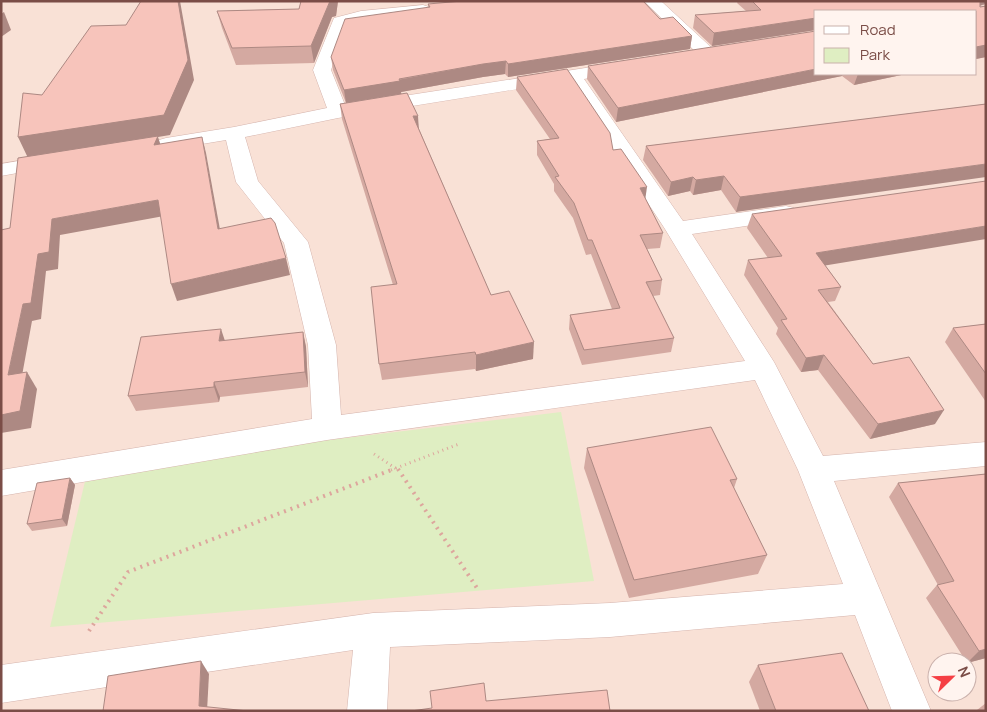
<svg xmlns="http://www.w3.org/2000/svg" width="987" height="712" font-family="Manrope,sans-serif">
	<rect width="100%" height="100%" fill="#ffefe6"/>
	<!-- residential -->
	<path fill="#f9e1d6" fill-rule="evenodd" d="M1 1H986V711H1ZM816 11H976V74H816ZM937 662H967V692H937Z"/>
	<!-- green -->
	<path fill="#dfeec2" d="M561 412 594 581 50 627 88 469Z"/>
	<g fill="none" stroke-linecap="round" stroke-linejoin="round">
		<!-- minor casing -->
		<g stroke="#d5b4ad" stroke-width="1">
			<g id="minor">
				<path d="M644 1H661L714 50 717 54 714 58 708 59 702 58Z"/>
				<path d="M423 5 429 7 431 10 429 13 347 24 331 70 345 105 624 62 630 63 633 67 630 71 584 79 683 221 786 206 794 208 797 213 794 218 786 220 692 234 774 362 823 456 986 442V466L834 481 931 711H892L855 615 610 637 390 647 387 711H347L353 650 1 703V665L373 613 610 603 843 584 798 470 755 380 327 440 1 496V470L312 419 308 345 284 243 236 182 226 140 166 150 159 148 156 144 159 140 166 138 234 127 327 108 313 70 334 18 361 11ZM568 81 665 229 745 361 341 415 336 345 308 242 258 181 245 137 338 118Z"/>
				<path d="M54 155 61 157 65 161 61 165 1 176V164Z"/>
			</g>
		</g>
		<!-- path-far1 -->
		<g stroke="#dda69d" stroke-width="3" stroke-dasharray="1 4" stroke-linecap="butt">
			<path d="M374 454 398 470"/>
			<path d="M391 470 459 444"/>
		</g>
		<!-- path -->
		<g stroke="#dda69d" stroke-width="4" stroke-dasharray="2 5" stroke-linecap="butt">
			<path d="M398 469 477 588"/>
			<path d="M89 631 128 572 394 469"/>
		</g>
		<!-- minor -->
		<use href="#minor" fill="#fff" fill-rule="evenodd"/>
	</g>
	<!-- wall -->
	<g fill="#d4a9a1">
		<path d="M301 1H338L336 16 332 17 314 63 236 65 222 28 217 11 299 9Z"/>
		<path d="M738 1H986V4L980 6 986 57 976 59V11H816V30L712 46 693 28 695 15 746 11 737 3Z"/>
		<path d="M428 4 660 19 692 36 690 49 508 77 505 74 483 77 401 92 419 129 491 295 533 359 476 371 475 369 382 380 379 364 393 285 342 119 340 104 346 103 333 70 331 57 428 8Z"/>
		<path d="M588 66 816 74H906L854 85 842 76 616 122 587 79Z"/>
		<path d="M517 77 613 150 645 199 663 233 660 248 647 249 662 280 660 295 653 296 674 338 671 352 582 365 569 329 570 315 612 309 591 254 586 255 573 218 554 191V184L537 155V141L550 139 516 90Z"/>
		<path d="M986 104 736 212 721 190 693 195 690 191 668 196 643 160 646 146Z"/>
		<path d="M752 214 825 265 841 287 835 301 828 302 873 364 935 424 870 439 818 370 801 372 776 334 778 328 744 275 748 260 768 258 747 228Z"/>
		<path d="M986 324V402L945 342 953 328Z"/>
		<path d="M303 332 306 347 308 387 220 397 219 402 136 411 128 396 225 341Z"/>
		<path d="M587 448 737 479 734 488 767 555 758 574 629 598 584 468Z"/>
		<path d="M986 474V658L967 663 926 598 937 585H938L889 497 898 483Z"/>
		<path d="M70 478 75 485 67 526 32 531 27 524Z"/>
		<path d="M758 665 869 711H760L749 682Z"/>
		<path d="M986 703V711H978L977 710Z"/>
	</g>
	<!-- shaded-wall -->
	<g fill="#ad8983">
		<path d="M178 1H180L194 80 170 135 158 137 163 152 28 158 18 137Z"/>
		<path d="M330 1H338L336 16 332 17 314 63 311 46Z"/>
		<path d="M972 1H986L985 4 968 9Z"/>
		<path d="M4 12 11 30 1 37V14Z"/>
		<path d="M816 18V30L712 46 714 33Z"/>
		<path d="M692 36 690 49 508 77V64Z"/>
		<path d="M986 45V57L976 59V47Z"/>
		<path d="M506 61 505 74 483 77 401 92V94L346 103 344 90 483 64Z"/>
		<path d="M816 69V74H843L842 76 616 122 618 108Z"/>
		<path d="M858 74H906L854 85Z"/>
		<path d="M413 116H418L419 131Z"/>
		<path d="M202 137 206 153 223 246 218 229Z"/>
		<path d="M986 164V177L736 212 740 197Z"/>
		<path d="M724 176 721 190 693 195 696 180Z"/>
		<path d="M693 177 690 191 668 196 671 182Z"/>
		<path d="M647 187 645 201 640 188Z"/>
		<path d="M158 200 164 216 60 235 58 269 46 271 41 319 32 321 19 392 8 375 23 304 38 254 52 219Z"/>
		<path d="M986 226V239L810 268 816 253Z"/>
		<path d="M286 258 290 275 177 301 171 284Z"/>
		<path d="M221 329 226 344 219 341Z"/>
		<path d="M303 332 306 347 308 387 305 372Z"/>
		<path d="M534 342 533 359 476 371V355Z"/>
		<path d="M824 355 818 370 801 372 806 358Z"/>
		<path d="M27 372 37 389 31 428 1 433V415Z"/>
		<path d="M214 382 220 397 219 402 214 387Z"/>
		<path d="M944 410 935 424 870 439 878 424Z"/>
		<path d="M70 478 75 485 67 526 62 519Z"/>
		<path d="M986 649V658L967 663 979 651Z"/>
		<path d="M201 661 209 674 207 711 199 706Z"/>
	</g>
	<!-- building -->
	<g fill="#f7c4bb" stroke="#ad8983">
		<path d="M141 1H178L188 60 164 115 18 137 23 93 42 95 91 26 126 25Z"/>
		<path d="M301 1H330L311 46 232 48 217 11 299 9Z"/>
		<path d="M462 1H643L660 19 673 17 692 36 508 64 506 61 483 64 399 79 400 81 344 90 331 57 345 19 430 7 428 4Z"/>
		<path d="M752 1H980V7L986 6V45L976 47V11H816V18L714 33 695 15 761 10Z"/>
		<path d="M816 31V69L618 108 588 66Z"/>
		<path d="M567 69 610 133 613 150 621 149 647 187 640 188 663 233 640 235 662 280 646 282 674 338 584 350 570 315 620 308 592 240H588L574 203 555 177 559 176 537 141 559 138 517 77Z"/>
		<path d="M407 93 418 116H413L491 295 509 291 534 342 476 355 475 352 379 364 371 287 397 284 340 104Z"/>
		<path d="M986 104V164L740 197 724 176 696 180 693 177 671 182 646 146Z"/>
		<path d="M158 136 154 145 202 137 218 229 271 218 275 223 286 258 171 284 158 200 52 219 49 252 38 254 31 303 23 304 8 375 27 372 20 411 1 415V230L10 228 18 158Z"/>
		<path d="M986 181V226L816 253 841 287 818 290 873 364 909 357 944 410 878 424 824 355 806 358 781 320 787 319 748 260 782 256 752 214Z"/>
		<path d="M986 324V374L953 328Z"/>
		<path d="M221 329 219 341 303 332 305 372 214 382V387L128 396 141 337Z"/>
		<path d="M711 427 737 479 730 480 767 555 634 580 587 448Z"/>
		<path d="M986 474V649L979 651 937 585 954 581 898 483Z"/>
		<path d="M70 478 62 519 27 524 37 483Z"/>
		<path d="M842 653 869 711H776L758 665Z"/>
		<path d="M201 661 199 706 248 711H103L108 676Z"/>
		<path d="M484 683 486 701 607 690 610 711H411L432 708 430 691Z"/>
	</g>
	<!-- border -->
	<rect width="987" height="712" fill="none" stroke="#7b4d47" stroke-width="5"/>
	<!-- legend -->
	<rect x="814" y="10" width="162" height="65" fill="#fff4ef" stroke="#cab1ac"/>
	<rect x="824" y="26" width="25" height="8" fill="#ffffff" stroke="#cab1ac"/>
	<text x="860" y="35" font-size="15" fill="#7b4d47">Road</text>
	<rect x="824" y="48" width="25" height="15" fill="#dfeec2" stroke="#cab1ac"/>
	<text x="860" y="60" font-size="15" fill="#7b4d47">Park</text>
	<!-- north arrow -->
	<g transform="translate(952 677) rotate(67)"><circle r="24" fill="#fff4ef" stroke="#cab1ac"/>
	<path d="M0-4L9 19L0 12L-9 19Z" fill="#f53f44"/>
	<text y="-8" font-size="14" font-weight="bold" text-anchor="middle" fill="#7b4d47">N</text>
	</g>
</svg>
